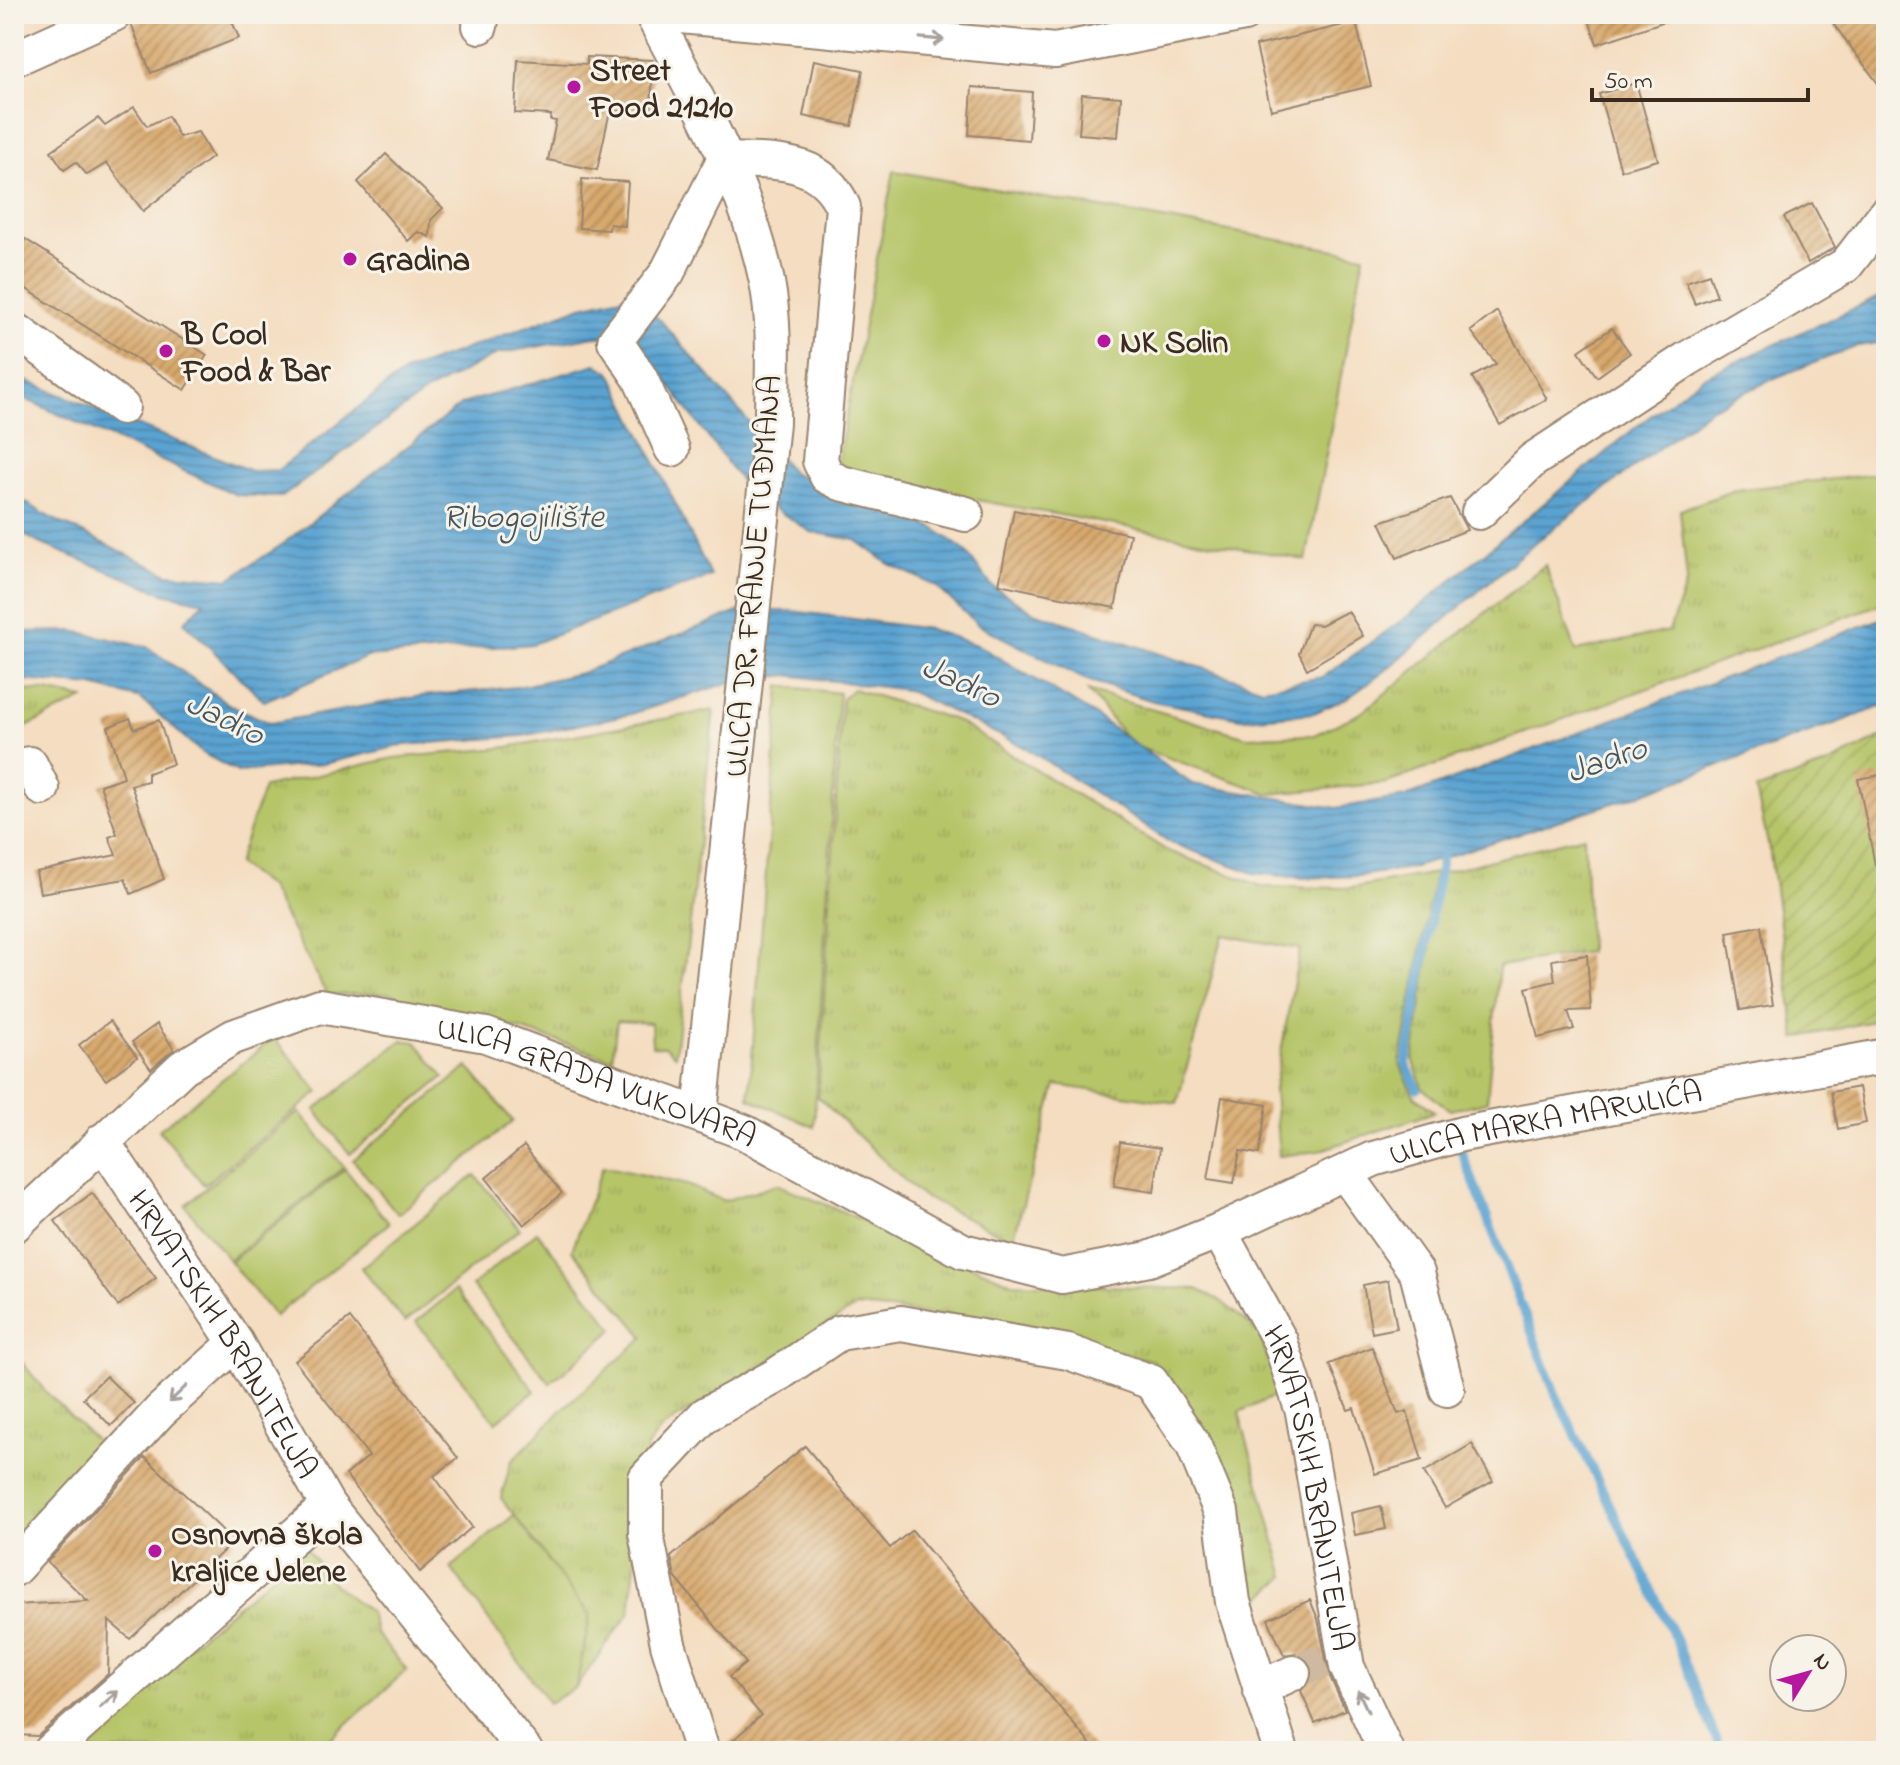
<svg xmlns="http://www.w3.org/2000/svg" width="1900" height="1765" font-family="'Indie Flower',sans-serif">
	<defs>
		<pattern id="grass-tufts" width="24" height="20" patternUnits="userSpaceOnUse" patternTransform="scale(2)"><rect width="24" height="20" fill="#b5c568"/><path d="M3 7l-1-3M5 7V3M7 7l1-3M15 17l-1-3M17 17v-4M19 17l1-3" fill="none" stroke="#9da95a"/></pattern>
		<pattern id="garden-furrows" width="10" height="10" patternUnits="userSpaceOnUse" patternTransform="scale(2)"><rect width="10" height="10" fill="#b5c568"/><path d="M-1 1l2-2M0 10L10 0M9 11l2-2" fill="none" stroke="#9da95a"/></pattern>
		<pattern id="water-rules" width="6" height="5" patternUnits="userSpaceOnUse" patternTransform="scale(2)"><rect width="6" height="5" fill="#5aa3d1"/><path d="M0 2.5h6" fill="none" stroke="#4c85a9"/></pattern>
		<pattern id="building-hatch" width="6" height="6" patternUnits="userSpaceOnUse" patternTransform="scale(2)"><rect width="6" height="6" fill="#d8a96d"/><path d="M-1 1l2-2M0 6l6-6M5 7l2-2" fill="none" stroke="#b08a59"/></pattern>
	</defs>
	<rect width="100%" height="100%" fill="#f7f3e8"/>
	<filter id="ink" filterUnits="userSpaceOnUse"><feTurbulence type="fractalNoise" baseFrequency=".0125" numOctaves="2"/><feDisplacementMap in="SourceGraphic" scale="16" xChannelSelector="R" yChannelSelector="G"/><feConvolveMatrix kernelMatrix="1 2 1 2 8 2 1 2 1" color-interpolation-filters="sRGB"/></filter>
	<filter id="wash" filterUnits="userSpaceOnUse"><feTurbulence type="fractalNoise" baseFrequency=".006" numOctaves="4" result="noise"/><feDisplacementMap in="SourceGraphic" scale="32" xChannelSelector="R" yChannelSelector="G"/><feGaussianBlur stdDeviation="1.8" result="paint"/><feColorMatrix in="noise" values="0 0 0 0 0 0 0 0 0 0 0 0 0 0 0 0 0 1.4 0 .05"/><feComposite in="paint" operator="in"/></filter>
	<g filter="url(#wash)">
		<rect width="100%" height="100%" fill="#f4ddc0"/>
		<!-- grass -->
		<g fill="url(#grass-tufts)" stroke="#787843" stroke-width="2">
			<path d="M1886 473V602L1387 783 1270 794 1132 745 1088 691 1247 737 1314 735 1361 713 1545 565 1576 651 1669 631 1687 581 1680 510 1735 490Z"/>
			<path d="M853 689 955 720 1168 851 1264 887 1351 888 1435 873 1400 1064 1414 1096 1435 1112 1318 1151 1279 1156 1274 1090 1300 949 1223 935 1177 1103 1056 1085 1013 1240 921 1196 818 1097 842 699Z"/>
			<path d="M14 690 46 691 84 699 14 733Z"/>
			<path d="M714 710 675 1055 665 1047 652 1046 651 1023 617 1021 612 1059 523 1030 440 1011 389 993 327 995 269 887 237 864 264 787 394 758 502 748Z"/>
			<path d="M1584 836 1589 952 1499 966 1487 1102 1450 1110 1422 1088 1413 1059 1441 873Z"/>
			<path d="M603 1166 687 1185 724 1201 777 1184 1013 1283 1197 1289 1221 1301 1259 1332 1280 1394 1239 1412 1285 1577 1258 1600 1217 1459 1153 1361 966 1317 856 1307 662 1428 647 1447 630 1612 576 1687 590 1616 501 1498 511 1462 566 1406 644 1337 572 1250Z"/>
			<path d="M14 1352 46 1392 107 1452 14 1557Z"/>
			<path d="M306 1548 335 1585 370 1612 376 1634 407 1670 317 1751H63Z"/>
		</g>
		<!-- park -->
		<g fill="#b5c568" stroke="#787843" stroke-width="2">
			<path d="M894 171 1364 255 1306 560 835 474Z"/>
			<path d="M780 686 839 693 814 1127 749 1098Z"/>
			<path d="M274 1038 319 1092 204 1185 159 1130Z"/>
			<path d="M402 1040 416 1042 444 1077 350 1154 315 1110Z"/>
			<path d="M468 1067 513 1121 398 1214 353 1160Z"/>
			<path d="M299 1112 344 1167 229 1260 185 1205Z"/>
			<path d="M345 1169 389 1223 275 1316 230 1262Z"/>
			<path d="M475 1175 520 1229 405 1322 361 1268Z"/>
			<path d="M537 1232 614 1329 550 1383 472 1286Z"/>
			<path d="M455 1290 535 1391 496 1422 416 1322Z"/>
			<path d="M514 1515 590 1616 576 1687 549 1703 451 1568Z"/>
		</g>
		<!-- garden -->
		<path fill="url(#garden-furrows)" stroke="#787843" stroke-width="2" d="M1886 735V1018L1796 1038 1770 853 1756 790 1826 765Z"/>
		<!-- water -->
		<g fill="url(#water-rules)" stroke="#4a6678" stroke-width="2">
			<path d="M1886 294V342L1858 346 1777 377 1710 409 1536 542 1385 671 1348 698 1314 713 1246 719 1153 701 1084 679 978 625 936 586 889 564 856 540 811 532 749 492 649 358 626 342 595 336 497 354 427 391 282 497 237 495 25 399 14 400V376L251 471 278 470 404 372 582 306 630 295 662 322 793 473 934 528 965 551 992 586 1034 612 1263 688 1323 677 1412 613 1641 423 1703 377Z"/>
			<path d="M596 364 611 373 711 576 532 644 367 657 264 701 184 622 204 602 163 593 37 542 14 529V495L49 517 168 574 229 579 280 546 462 404Z"/>
			<path d="M740 611H793L929 629 979 646 1093 714 1192 784 1336 808 1406 797 1886 617V705L1638 795 1415 867 1358 876 1304 878 1254 873 1171 843 1026 748 907 690 787 675 728 683 631 714 522 736 404 745 323 764 238 772 202 753 141 699 93 686 14 679V632L74 631 147 647 230 705 270 723 422 696 518 687 581 673Z"/>
		</g>
		<g fill="none" stroke-linecap="round" stroke-linejoin="round">
			<!-- stream -->
			<g stroke="#5aa3d1" stroke-width="9">
				<path d="M1417 1089 1406 1064 1443 850"/>
				<path d="M1461 1150 1556 1395 1675 1638 1721 1751"/>
			</g>
		</g>
		<g id="blocks">
			<!-- building -->
			<g fill="url(#building-hatch)">
				<path d="M154 14H229L239 38 151 73 131 24Z"/>
				<path d="M1587 14H1673L1674 18 1597 44Z"/>
				<path d="M1826 14H1886V94Z"/>
				<path d="M1356 22 1371 86 1271 110 1256 46Z"/>
				<path d="M587 57 653 60 651 113 610 111 597 170 548 160 556 121 550 120 551 115 515 113 518 60 587 64Z"/>
				<path d="M814 60 863 70 852 126 803 116Z"/>
				<path d="M1636 83 1658 160 1621 170 1599 94Z"/>
				<path d="M972 87 1032 92 1029 140 969 135Z"/>
				<path d="M1082 94 1121 97 1118 137 1079 134Z"/>
				<path d="M134 107 147 126 168 116 179 137 198 132 212 157 143 211 107 163 87 175 76 162 64 170 51 151 98 118 105 126Z"/>
				<path d="M386 154 443 208 431 220 430 237 418 232 408 241 358 182Z"/>
				<path d="M582 179 628 182 625 226 610 224 609 230 579 228Z"/>
				<path d="M1812 203 1835 247 1808 263 1784 217Z"/>
				<path d="M14 232 207 355 185 390 14 281Z"/>
				<path d="M1709 274 1717 296 1695 304 1686 282Z"/>
				<path d="M1497 311 1547 399 1500 425 1472 377 1496 364 1471 331Z"/>
				<path d="M1612 328 1630 353 1597 377 1579 351Z"/>
				<path d="M1450 498 1467 530 1397 558 1380 522Z"/>
				<path d="M1014 510 1130 534 1115 608 999 584Z"/>
				<path d="M1348 611 1363 636 1307 669 1299 653 1310 624 1321 625Z"/>
				<path d="M130 718 134 729 159 720 173 764 148 773V781L131 785 164 879 131 894 125 879 40 893 36 872 116 855 109 837 117 834 100 785 124 777 108 727Z"/>
				<path d="M1886 774V864L1875 865 1858 779Z"/>
				<path d="M1761 926 1773 1005 1740 1010 1727 932Z"/>
				<path d="M1587 955 1591 1010 1568 1011 1574 1029 1538 1038 1526 988 1555 981 1552 960Z"/>
				<path d="M110 1021 137 1057 106 1080 79 1045Z"/>
				<path d="M157 1024 174 1049 151 1069 132 1042Z"/>
				<path d="M1859 1087 1866 1123 1838 1129 1831 1092Z"/>
				<path d="M1222 1097 1267 1105 1259 1154 1240 1151 1234 1183 1208 1179Z"/>
				<path d="M1120 1142 1160 1148 1154 1192 1114 1186Z"/>
				<path d="M524 1146 562 1193 524 1225 486 1178Z"/>
				<path d="M92 1193 156 1278 118 1306 55 1221Z"/>
				<path d="M1388 1280 1397 1328 1372 1333 1363 1285Z"/>
				<path d="M350 1318 458 1458 434 1476 472 1527 420 1572 346 1475 369 1456 295 1361Z"/>
				<path d="M1372 1347 1398 1414 1407 1411 1422 1460 1375 1474 1354 1408 1348 1410 1329 1364Z"/>
				<path d="M106 1376 134 1403 111 1426 83 1398Z"/>
				<path d="M1472 1444 1493 1481 1445 1508 1424 1472Z"/>
				<path d="M805 1446 890 1548 912 1530 1096 1751H721L761 1715 729 1677 746 1663 675 1577 671 1557Z"/>
				<path d="M145 1457 234 1541 130 1639 109 1621 108 1674 38 1736 14 1735V1605L88 1601 47 1562Z"/>
				<path d="M1381 1506 1386 1529 1355 1535 1351 1513Z"/>
				<path d="M1310 1600 1318 1619 1329 1675 1345 1710 1315 1723 1301 1691 1313 1676 1311 1664 1296 1653 1284 1655 1268 1619Z"/>
			</g>
		</g>
	</g>
	<g filter="url(#ink)">
		<use href="#blocks" fill-opacity="0" stroke="#98846f" stroke-width="2"/>
		<g fill="none" stroke-linecap="round" stroke-linejoin="round">
			<!-- minor-tunnel -->
			<path stroke="#cfb9a0" stroke-width="34" stroke-dasharray="34 17" stroke-linecap="butt" d="M1293 1673 1334 1655"/>
			<!-- minor casing -->
			<g stroke="#98846f" stroke-width="38">
				<g id="minor">
					<path d="M652 14C697 97 748 189 767 282 776 328 772 377 772 423L700 1113"/>
					<path d="M659 14 1055 51 1244 14"/>
					<path d="M480 26 482 14"/>
					<path d="M14 59 114 14"/>
					<path d="M14 329 122 407"/>
					<path d="M672 449 640 378 615 341 667 273 724 160C772 162 821 156 843 207L820 461 827 476 841 483 966 514"/>
					<path d="M1479 512 1533 460 1687 359 1846 265 1886 213"/>
					<path d="M14 766 30 764 42 788"/>
					<path id="s1" d="M102 1141 236 1343 328 1506 525 1751"/>
					<path d="M1345 1173 1417 1273 1447 1389"/>
					<path id="s2" d="M14 1225 183 1067 233 1037 320 1006 486 1035 744 1132 963 1251 1062 1276 1149 1259 1219 1231 1373 1159 1462 1134 1886 1056"/>
					<path id="s3" d="M1219 1231 1280 1341 1303 1412 1347 1667 1386 1751"/>
					<path d="M14 1569 160 1411 236 1343"/>
					<path d="M1260 1688 1293 1673"/>
					<path d="M51 1751 328 1506"/>
					<path d="M702 1751 668 1644 646 1534V1478L705 1415 774 1377 839 1333 901 1323 1068 1352 1151 1382 1193 1444 1221 1512 1233 1602 1281 1751"/>
				</g>
			</g>
			<!-- minor -->
			<use href="#minor" stroke="#fff" stroke-width="34"/>
		</g>
		<!-- one-way arrows -->
		<defs><path id="oneway-shaft" d="M-6 0H5M1.5-3L5.5 0L1.5 3" fill="none" stroke-width="1.6" stroke-linecap="round" stroke-linejoin="round" transform="scale(2)"/></defs>
		<g stroke="#a79f9a">
			<use href="#oneway-shaft" transform="translate(932 39) rotate(5)"/>
			<use href="#oneway-shaft" transform="translate(178 1394) rotate(136)"/>
			<use href="#oneway-shaft" transform="translate(109 1699) rotate(-41)"/>
			<use href="#oneway-shaft" transform="translate(1363 1701) rotate(-115)"/>
		</g>
	</g>
	<!-- markers -->
	<g fill="#b5179e" stroke="#f7f3e8" stroke-width="3">
		<circle cx="574" cy="87" r="8"/>
		<circle cx="350" cy="259" r="8"/>
		<circle cx="1104" cy="341" r="8"/>
		<circle cx="166" cy="351" r="8"/>
		<circle cx="155" cy="1551" r="8"/>
	</g>
	<g text-anchor="middle" stroke-width="6" stroke-linejoin="round" paint-order="stroke">
		<!-- poi labels -->
		<g font-size="32" font-weight="bold" fill="#3b2a1e" stroke="#f7f3e8" text-anchor="start">
			<text x="590" y="80">Street<tspan x="590" dy="37">Food 21210</tspan></text>
			<text x="366" y="270">Gradina</text>
			<text x="182" y="344">B Cool<tspan x="182" dy="37">Food &amp; Bar</tspan></text>
			<text x="1120" y="352">NK Solin</text>
			<text x="171" y="1544">Osnovna škola<tspan x="171" dy="37">kraljice Jelene</tspan></text>
		</g>
		<!-- street labels -->
		<g font-size="32" fill="#3b2a1e" stroke="#f7f3e8">
			<text transform="translate(752 576) rotate(-85)" y="11">ULICA DR. FRANJE TUĐMANA</text>
			<text dy="11" stroke="none"><textPath href="#s2" startOffset="670">ULICA GRADA VUKOVARA</textPath></text>
			<text dy="11" stroke="none"><textPath href="#s2" startOffset="1688">ULICA MARKA MARULIĆA</textPath></text>
			<text dy="11" stroke="none"><textPath href="#s1" startOffset="228">HRVATSKIH BRANITELJA</textPath></text>
			<text dy="11" stroke="none"><textPath href="#s3" startOffset="276">HRVATSKIH BRANITELJA</textPath></text>
		</g>
		<!-- water labels -->
		<g font-size="34" font-style="italic" fill="#46545d" stroke="#f7f3e8">
			<text x="523" y="527">Ribogojilište</text>
			<text transform="translate(962 680) rotate(25)" y="12">Jadro</text>
			<text transform="translate(226 717) rotate(26)" y="12">Jadro</text>
			<text transform="translate(1606 758) rotate(-19)" y="12">Jadro</text>
		</g>
	</g>
	<!-- margin -->
	<rect width="1900" height="1765" fill="none" stroke="#f7f3e8" stroke-width="48"/>
	<!-- north arrow -->
	<g transform="translate(1808 1673) rotate(53)"><circle r="38" fill="#f7f3e8" stroke="#aca397" stroke-width="2"/>
	<path d="M0-6L14 30L0 20L-14 30Z" fill="#b5179e"/>
	<text y="-12" font-size="22" font-weight="bold" text-anchor="middle" fill="#3b2a1e">N</text>
	</g>
	<!-- scale -->
	<path d="M1592 88v12h216v-12" fill="none" stroke="#3b2a1e" stroke-width="4"/>
	<text x="1604" y="88" font-size="24" fill="#3b2a1e" stroke="#f7f3e8" stroke-width="6" paint-order="stroke">50 m</text>
</svg>
